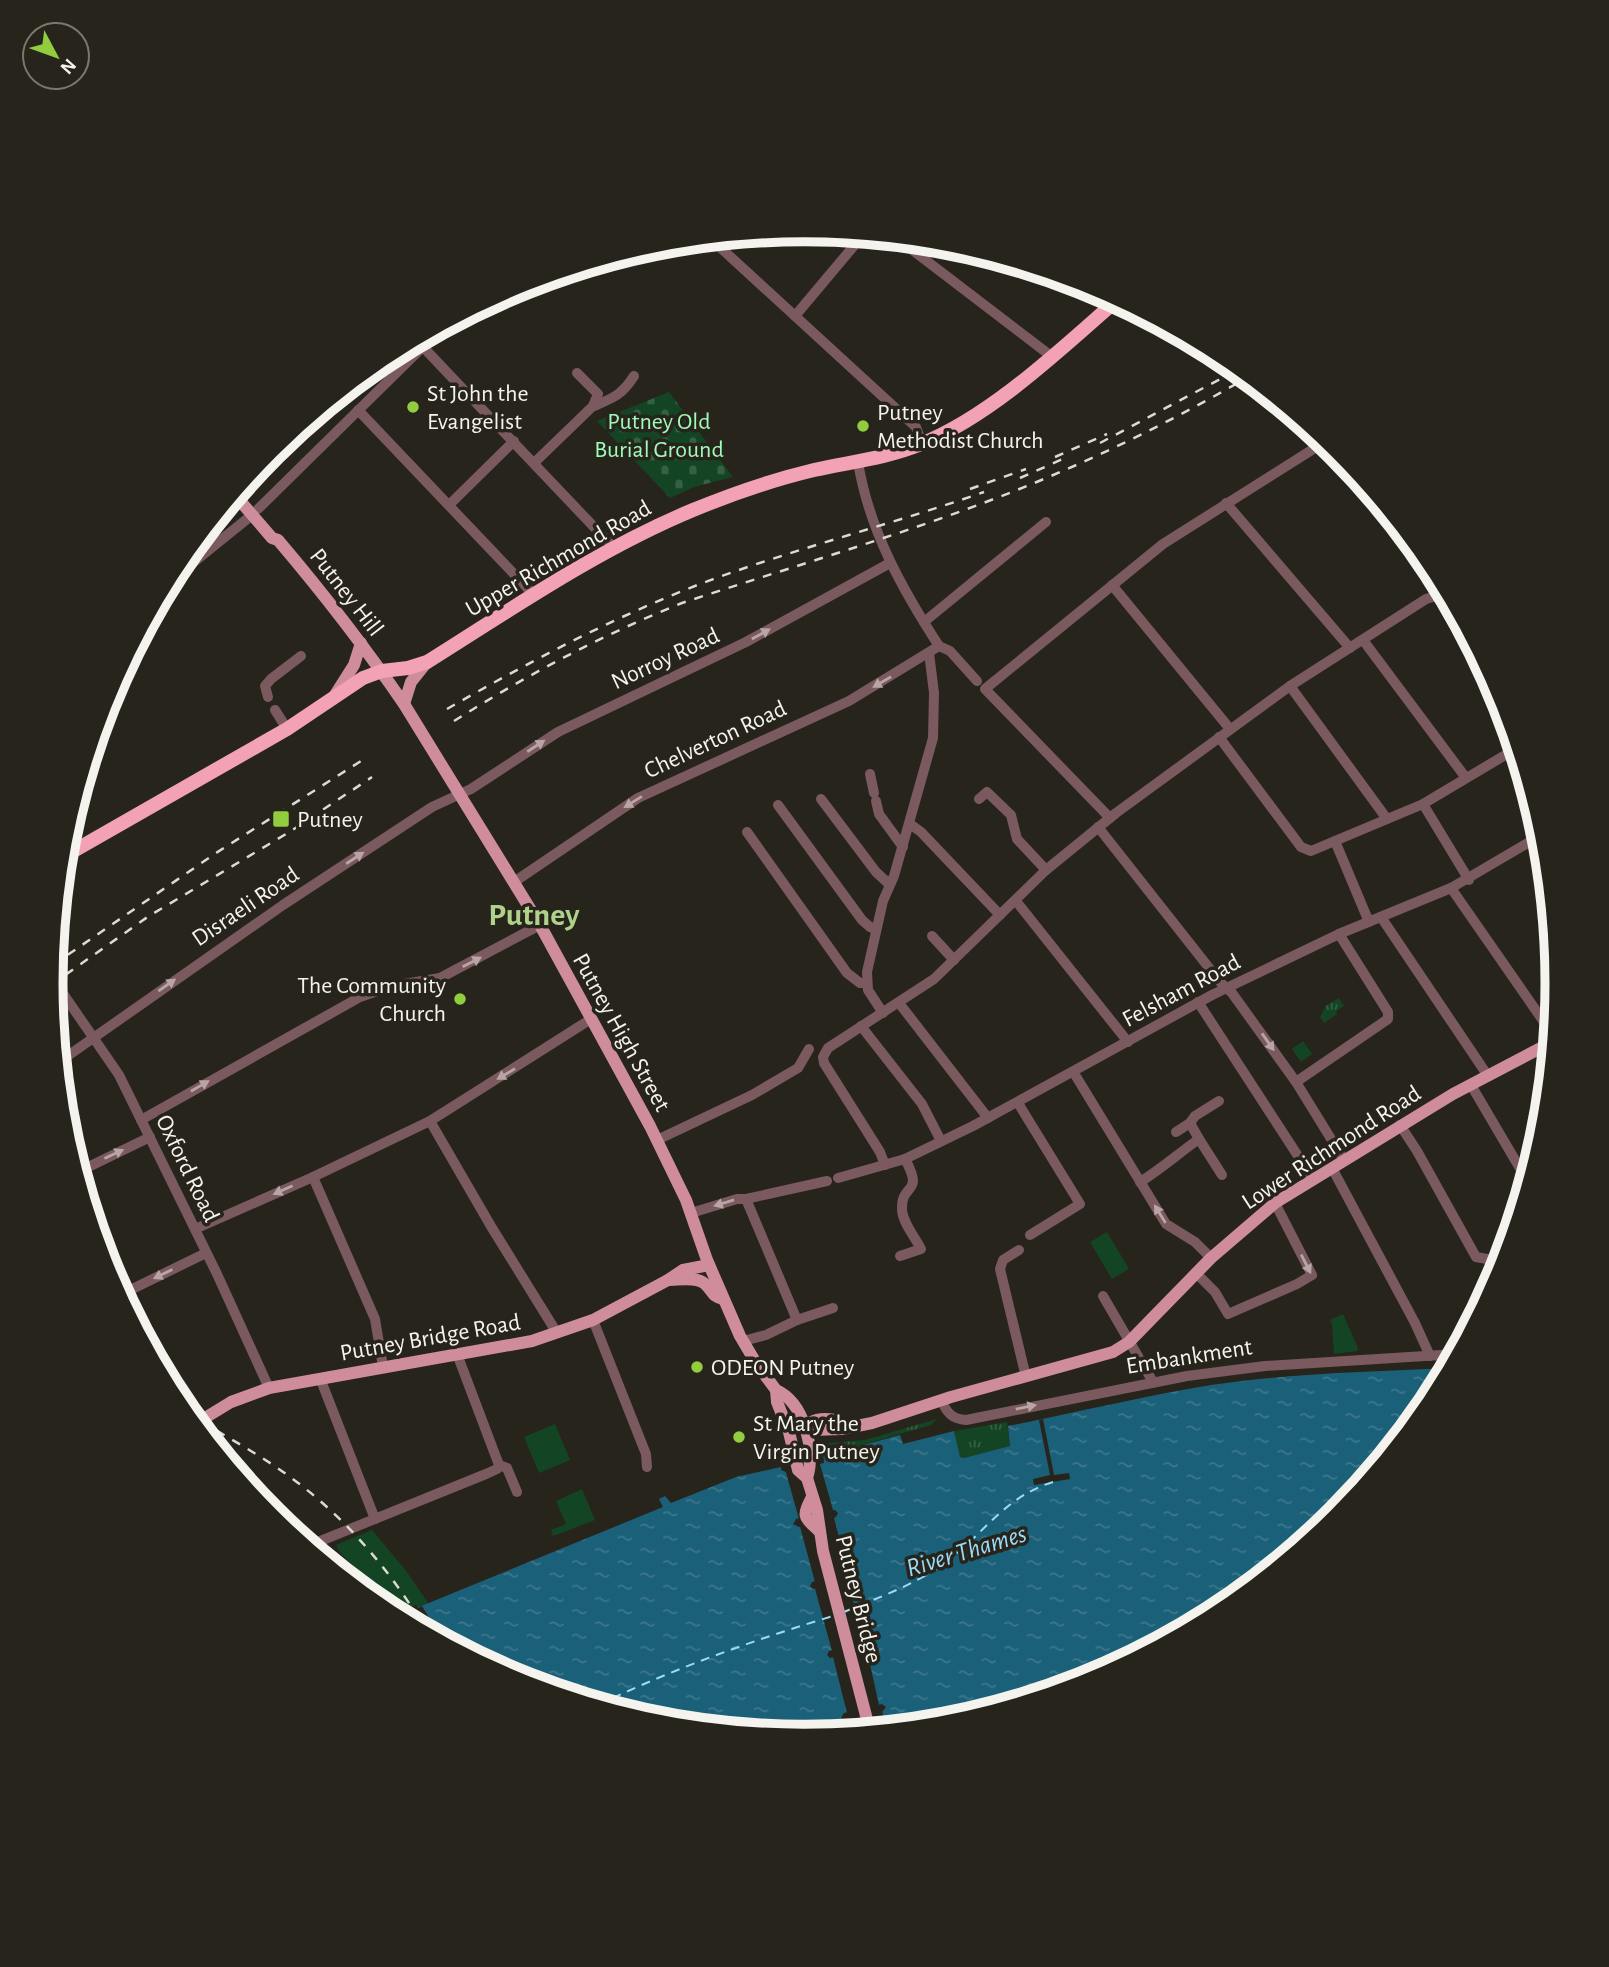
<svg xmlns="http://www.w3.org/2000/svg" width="1609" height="1967" font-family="'Alegreya Sans',sans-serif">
	<defs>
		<pattern id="cemetery-stones" width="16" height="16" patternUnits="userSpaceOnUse" patternTransform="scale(1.75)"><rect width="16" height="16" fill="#134525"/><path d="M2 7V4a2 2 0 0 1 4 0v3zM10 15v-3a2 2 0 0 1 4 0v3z" fill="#366045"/></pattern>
		<pattern id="park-tufts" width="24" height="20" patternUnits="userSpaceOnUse" patternTransform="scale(1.75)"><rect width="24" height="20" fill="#134525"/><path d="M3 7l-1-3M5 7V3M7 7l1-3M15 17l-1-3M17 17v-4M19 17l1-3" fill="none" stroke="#366045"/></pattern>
		<pattern id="water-ripples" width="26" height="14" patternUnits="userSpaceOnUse" patternTransform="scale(1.75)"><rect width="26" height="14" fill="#1b6079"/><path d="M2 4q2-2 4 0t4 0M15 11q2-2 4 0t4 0" fill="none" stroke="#3d778c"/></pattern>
	</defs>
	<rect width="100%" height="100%" fill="#27241b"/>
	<!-- green -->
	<g fill="#134525">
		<path d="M1303 1041 1312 1054 1301 1062 1292 1049Z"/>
		<path d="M1107 1232 1129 1269 1112 1279 1090 1242Z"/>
		<path d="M1343 1314 1358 1348 1357 1351 1334 1354 1332 1324 1330 1320Z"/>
		<path d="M555 1424 570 1460 539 1473 524 1437Z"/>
		<path d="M582 1489 595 1520 553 1536 551 1530 566 1524 556 1501Z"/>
		<path d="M372 1530 407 1572 428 1603 427 1604 397 1616 388 1611 379 1596 339 1551 336 1545Z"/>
	</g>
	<!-- cemetery -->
	<path fill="url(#cemetery-stones)" d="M669 392 733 477 694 487 670 498 597 421Z"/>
	<!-- park -->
	<g fill="url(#park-tufts)">
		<path d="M1339 998 1344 1006 1336 1011 1337 1014 1324 1023 1320 1017 1326 1006Z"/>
		<path d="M937 1419 931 1425 823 1456 820 1450 829 1443 865 1440Z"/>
		<path d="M1007 1422 1010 1446 964 1458 960 1457 954 1431Z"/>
	</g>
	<!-- water -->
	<path fill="url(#water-ripples)" fill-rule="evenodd" d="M1449 1368 1431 1403 1337 1517 1223 1610 1093 1680 951 1723 804 1737 657 1723 516 1680 397 1616 663 1507 659 1499 665 1496 671 1503 736 1477 781 1467V1470L786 1472 824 1463 823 1456 900 1435 903 1444 954 1431 960 1457 964 1458 1010 1446 1008 1426C1075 1413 1143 1396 1211 1385 1290 1373 1370 1372 1449 1368ZM835 1510 838 1513 836 1517 799 1527 793 1524 796 1519ZM850 1573 854 1575 852 1579 813 1589 810 1586 812 1582ZM867 1641 871 1645 868 1649 830 1658 827 1655 829 1651ZM882 1704 886 1707 883 1711 845 1721 841 1718 844 1713Z"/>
	<!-- pier -->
	<g fill="#27241b">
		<path d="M1043 1419 1054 1475 1069 1473 1070 1479 1034 1485 1033 1479 1050 1475 1039 1420Z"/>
		<path d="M822 1453 824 1460 820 1464 835 1517 834 1518 850 1579 848 1580 863 1642 866 1645 831 1654 832 1651 814 1585 820 1583 814 1585 815 1582 799 1523 834 1513 798 1522 799 1519 785 1469 820 1460 819 1456Z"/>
		<path d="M416 1605 418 1608 422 1606 443 1641 404 1620 401 1615 405 1613 404 1610Z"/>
		<path d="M866 1646 879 1705 882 1708 846 1716 847 1713 833 1657 831 1655Z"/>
		<path d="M882 1708 885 1729 852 1733 846 1717Z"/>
	</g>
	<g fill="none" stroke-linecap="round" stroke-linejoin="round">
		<!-- ferry -->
		<g stroke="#9bdbf8" stroke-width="2" stroke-dasharray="9 7" stroke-linecap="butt">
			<path d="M844 1612C879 1597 915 1585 946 1562 984 1534 1004 1497 1053 1482"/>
			<path d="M598 1705C675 1668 754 1640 836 1615"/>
		</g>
		<!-- minor -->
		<g stroke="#7a595f" stroke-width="10">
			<path d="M711 239 916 427 922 444"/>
			<path d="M898 239 1051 356"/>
			<path d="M795 316 863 235"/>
			<path d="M423 347 613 547"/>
			<path d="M594 406C613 398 622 395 634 376"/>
			<path d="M358 410 534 595"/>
			<path d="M858 462C869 530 902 589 939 646L950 651 977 681"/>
			<path d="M534 463 593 406 598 394 577 373"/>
			<path d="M1226 503 1350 648"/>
			<path d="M449 505 514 441"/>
			<path d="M258 509 444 326"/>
			<path d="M169 582 252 515"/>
			<path d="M1112 585 1230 729"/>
			<path d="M1439 594 1468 633"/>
			<path d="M924 622 1046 522"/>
			<path d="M1363 640 1466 778"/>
			<path d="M1290 686 1387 819"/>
			<path d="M268 697 265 686 271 679 301 656"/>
			<path d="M275 710 287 729"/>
			<path d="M1219 737 1301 847 1311 851 1423 804 1517 748"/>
			<path d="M870 774 874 793"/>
			<path d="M821 799 876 872 889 884"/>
			<path d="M979 799 987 792 1011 815 1017 839 1046 870"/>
			<path d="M876 801 879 814 903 847"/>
			<path d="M1423 804 1469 880"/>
			<path d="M778 805 862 920 870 927 875 929"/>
			<path d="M1110 818 985 689 1163 544 1326 441"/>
			<path d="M910 824 921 832 1000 915"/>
			<path d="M1098 827 1221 983 1232 993 1296 1082 1344 1160"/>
			<path d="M747 832 847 973 860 983H867"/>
			<path d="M1536 838 1545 849"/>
			<path d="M1335 841 1369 922"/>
			<path d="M514 882 638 798 849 701 939 646"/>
			<path d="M1451 888 1553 1035"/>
			<path d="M1016 901 1128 1042"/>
			<path d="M1381 917 1488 1076"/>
			<path d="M1546 934 1554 945"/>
			<path d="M932 936 954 960"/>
			<path d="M51 976 119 1075 217 1274 269 1388"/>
			<path d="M1198 1002 1313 1179"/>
			<path d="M899 1003 988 1118"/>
			<path d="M883 1013 868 990 867 972 883 901 894 876 933 738 934 693 929 653"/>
			<path d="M861 1026 922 1104 941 1141"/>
			<path d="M1538 1049 1550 1067"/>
			<path d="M59 1062 283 905 432 807 471 789 558 732 746 642 890 563"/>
			<path d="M1074 1073 1166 1224 1195 1242 1211 1258"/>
			<path d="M1296 1082 1388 1019V1012L1339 934"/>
			<path d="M1471 1085 1528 1182"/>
			<path d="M1018 1103 1080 1204 1030 1235"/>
			<path d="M141 1120 360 997 392 986 440 978 540 925"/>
			<path d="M430 1121 492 1228 557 1333"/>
			<path d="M1400 1125 1417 1151 1476 1257 1504 1262"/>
			<path d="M1176 1132 1190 1123"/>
			<path d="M1199 1139 1222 1175"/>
			<path d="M657 1140 752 1095 798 1068 809 1049"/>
			<path d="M885 1165 880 1152 824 1063 823 1057 828 1048 934 979 1046 870 1116 813 1290 686 1426 599 1446 593"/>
			<path d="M1332 1168 1415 1323 1430 1356"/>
			<path d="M78 1172 150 1137"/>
			<path d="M313 1177 375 1319 383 1367"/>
			<path d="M838 1178 905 1159 973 1126 1212 995 1339 934 1451 888 1543 834"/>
			<path d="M1140 1182C1161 1169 1179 1153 1199 1139L1190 1123 1195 1116 1219 1101"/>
			<path d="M746 1199 797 1320"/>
			<path d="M691 1213 737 1199H746L827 1181"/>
			<path d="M195 1229 313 1177 430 1121 591 1019"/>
			<path d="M1019 1250 1003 1260 1000 1269 1026 1377"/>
			<path d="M900 1256 921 1249C915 1237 902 1222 902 1209 901 1182 925 1196 905 1159"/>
			<path d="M1196 1273 1215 1292 1228 1314 1297 1284 1312 1275 1275 1203"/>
			<path d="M120 1295 206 1253"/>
			<path d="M1103 1296 1153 1382"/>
			<path d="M593 1320 646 1454 647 1467"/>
			<path d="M743 1341 766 1335 797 1320 833 1308"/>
			<path d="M457 1354 499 1465 507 1468 517 1492"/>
			<path d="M320 1378 375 1519"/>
			<path d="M941 1400C947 1413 952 1419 966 1420L1187 1376 1265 1366 1457 1354"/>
			<path d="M308 1546 486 1474 497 1469 499 1465"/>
		</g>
		<!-- major -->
		<g stroke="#cf8d9b" stroke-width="12">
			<path d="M235 495 272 538 278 540C323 593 365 647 404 704L540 925 650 1126 686 1200 707 1260 740 1336 756 1363 776 1390 777 1402 789 1432 798 1470 807 1478 817 1510 823 1551 870 1731"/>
			<path d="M335 695 354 665 361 643"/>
			<path d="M404 704 411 682 427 662"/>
			<path d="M668 1280C679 1280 697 1276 705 1284 714 1292 710 1295 723 1299"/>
			<path d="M776 1390C805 1403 816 1451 807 1478"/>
			<path d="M195 1424 231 1402 269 1388 532 1341 593 1320 668 1280 683 1270 709 1265"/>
			<path d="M805 1426 813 1430 842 1429 872 1423 951 1397 1113 1352 1129 1342 1211 1258 1275 1203 1453 1094 1552 1042"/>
			<path d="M801 1427C814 1420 820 1417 835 1420L842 1429"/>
			<path d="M812 1497C802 1517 803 1516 819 1531"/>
		</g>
		<!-- highway -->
		<path stroke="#f2a2b2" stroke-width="14" d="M63 857 287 729 363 678 382 671 408 668 427 662C513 608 599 549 693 510 732 494 772 480 814 470 850 462 887 458 921 444 991 416 1061 349 1117 300"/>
		<!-- rail -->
		<g stroke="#dcdad4" stroke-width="2.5" stroke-dasharray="9 9" stroke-linecap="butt">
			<path d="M1100 443 1239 369"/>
			<path d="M1055 457 1107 434"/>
			<path d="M1020 478 1065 458"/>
			<path d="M970 489 1026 469"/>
			<path d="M447 709C529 662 612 618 700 584 793 549 890 525 984 492"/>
			<path d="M454 721C527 675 602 635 682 603 788 568 895 537 999 497 1085 464 1169 423 1248 377"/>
			<path d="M53 965 216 853 361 761"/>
			<path d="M51 985 149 916 291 831 372 777"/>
			<path d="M186 1412C219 1433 254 1451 286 1474 345 1516 391 1571 428 1633"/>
		</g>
	</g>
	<!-- one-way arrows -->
	<defs><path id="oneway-solid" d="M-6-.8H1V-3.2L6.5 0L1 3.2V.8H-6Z" transform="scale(1.75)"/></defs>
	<g fill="#b8a6a6">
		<use href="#oneway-solid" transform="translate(761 634) rotate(-29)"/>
		<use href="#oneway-solid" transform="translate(882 682) rotate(150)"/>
		<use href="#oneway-solid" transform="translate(536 746) rotate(-33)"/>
		<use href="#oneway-solid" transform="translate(633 802) rotate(148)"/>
		<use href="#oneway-solid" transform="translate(355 858) rotate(-33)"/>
		<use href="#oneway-solid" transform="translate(472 962) rotate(-27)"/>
		<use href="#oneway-solid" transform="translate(167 985) rotate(-35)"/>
		<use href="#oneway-solid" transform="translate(1268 1042) rotate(55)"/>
		<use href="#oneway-solid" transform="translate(506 1074) rotate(149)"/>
		<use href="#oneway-solid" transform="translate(200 1086) rotate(-30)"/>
		<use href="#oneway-solid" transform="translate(114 1154) rotate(-25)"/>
		<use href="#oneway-solid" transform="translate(283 1190) rotate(156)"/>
		<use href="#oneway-solid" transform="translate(724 1203) rotate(163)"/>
		<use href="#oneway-solid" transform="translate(1160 1214) rotate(-122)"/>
		<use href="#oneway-solid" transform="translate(1306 1264) rotate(63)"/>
		<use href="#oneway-solid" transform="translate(163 1274) rotate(154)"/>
		<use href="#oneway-solid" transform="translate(1026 1407) rotate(-12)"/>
	</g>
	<!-- markers -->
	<g fill="#91cd3f" stroke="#27241b" stroke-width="2.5">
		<circle cx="413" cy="407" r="7"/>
		<circle cx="863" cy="426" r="7"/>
		<rect x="272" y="810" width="18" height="18" rx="3.5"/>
		<circle cx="460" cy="999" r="7"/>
		<circle cx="697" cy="1367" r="7"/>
		<circle cx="739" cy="1437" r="7"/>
	</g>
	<g text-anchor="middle" stroke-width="7" stroke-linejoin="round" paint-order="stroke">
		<!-- poi labels -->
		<g font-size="24" fill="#f5f3ed" stroke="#27241b" text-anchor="start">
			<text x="427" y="401">St John the<tspan x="427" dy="28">Evangelist</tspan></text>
			<text x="877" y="420">Putney<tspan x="877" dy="28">Methodist Church</tspan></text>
			<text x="297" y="827">Putney</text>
			<text x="446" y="993" text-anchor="end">The Community<tspan x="446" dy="28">Church</tspan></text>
			<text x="711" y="1375">ODEON Putney</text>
			<text x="753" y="1431">St Mary the<tspan x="753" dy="28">Virgin Putney</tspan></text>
		</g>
		<!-- park labels -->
		<g font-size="24" fill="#9efab8" stroke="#27241b">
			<text x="659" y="429">Putney Old<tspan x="659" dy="28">Burial Ground</tspan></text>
		</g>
		<!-- street labels -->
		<g font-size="24" fill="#f5f3ed" stroke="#27241b">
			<text transform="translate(558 558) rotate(-30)" y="8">Upper Richmond Road</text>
			<text transform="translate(347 592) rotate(52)" y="8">Putney Hill</text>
			<text transform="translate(665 658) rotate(-25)" y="8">Norroy Road</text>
			<text transform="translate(715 739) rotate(-25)" y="8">Chelverton Road</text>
			<text transform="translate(245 906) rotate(-34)" y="8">Disraeli Road</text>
			<text transform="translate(1181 990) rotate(-28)" y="8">Felsham Road</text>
			<text transform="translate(622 1032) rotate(61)" y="8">Putney High Street</text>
			<text transform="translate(1331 1147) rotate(-33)" y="8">Lower Richmond Road</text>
			<text transform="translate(188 1168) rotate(64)" y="8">Oxford Road</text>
			<text transform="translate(430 1337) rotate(-10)" y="8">Putney Bridge Road</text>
			<text transform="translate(1189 1356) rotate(-9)" y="8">Embankment</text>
			<text transform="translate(859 1599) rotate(76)" y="8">Putney Bridge</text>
		</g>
		<!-- water labels -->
		<g font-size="26" font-style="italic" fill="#9bdbf8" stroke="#27241b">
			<text transform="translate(966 1550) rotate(-17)" y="9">River Thames</text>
		</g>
		<!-- district labels -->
		<g font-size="32" font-weight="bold" fill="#afd18c" stroke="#27241b">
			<text x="534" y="925">Putney</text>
		</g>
	</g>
	<!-- crop -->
	<path d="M0 0H1609V1967H0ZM63 983a741 741 0 1 1 1482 0a741 741 0 1 1-1482 0Z" fill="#27241b" fill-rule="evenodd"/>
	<path fill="none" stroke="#f5f3ed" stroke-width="9" d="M63 983a741 741 0 1 1 1482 0a741 741 0 1 1-1482 0Z"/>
	<!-- north arrow -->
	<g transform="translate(56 56) rotate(131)"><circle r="33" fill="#27241b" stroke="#79776f" stroke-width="2"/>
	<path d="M0-5L12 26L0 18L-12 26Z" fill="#91cd3f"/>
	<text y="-10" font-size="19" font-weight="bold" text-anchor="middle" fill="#f5f3ed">N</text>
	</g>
</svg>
